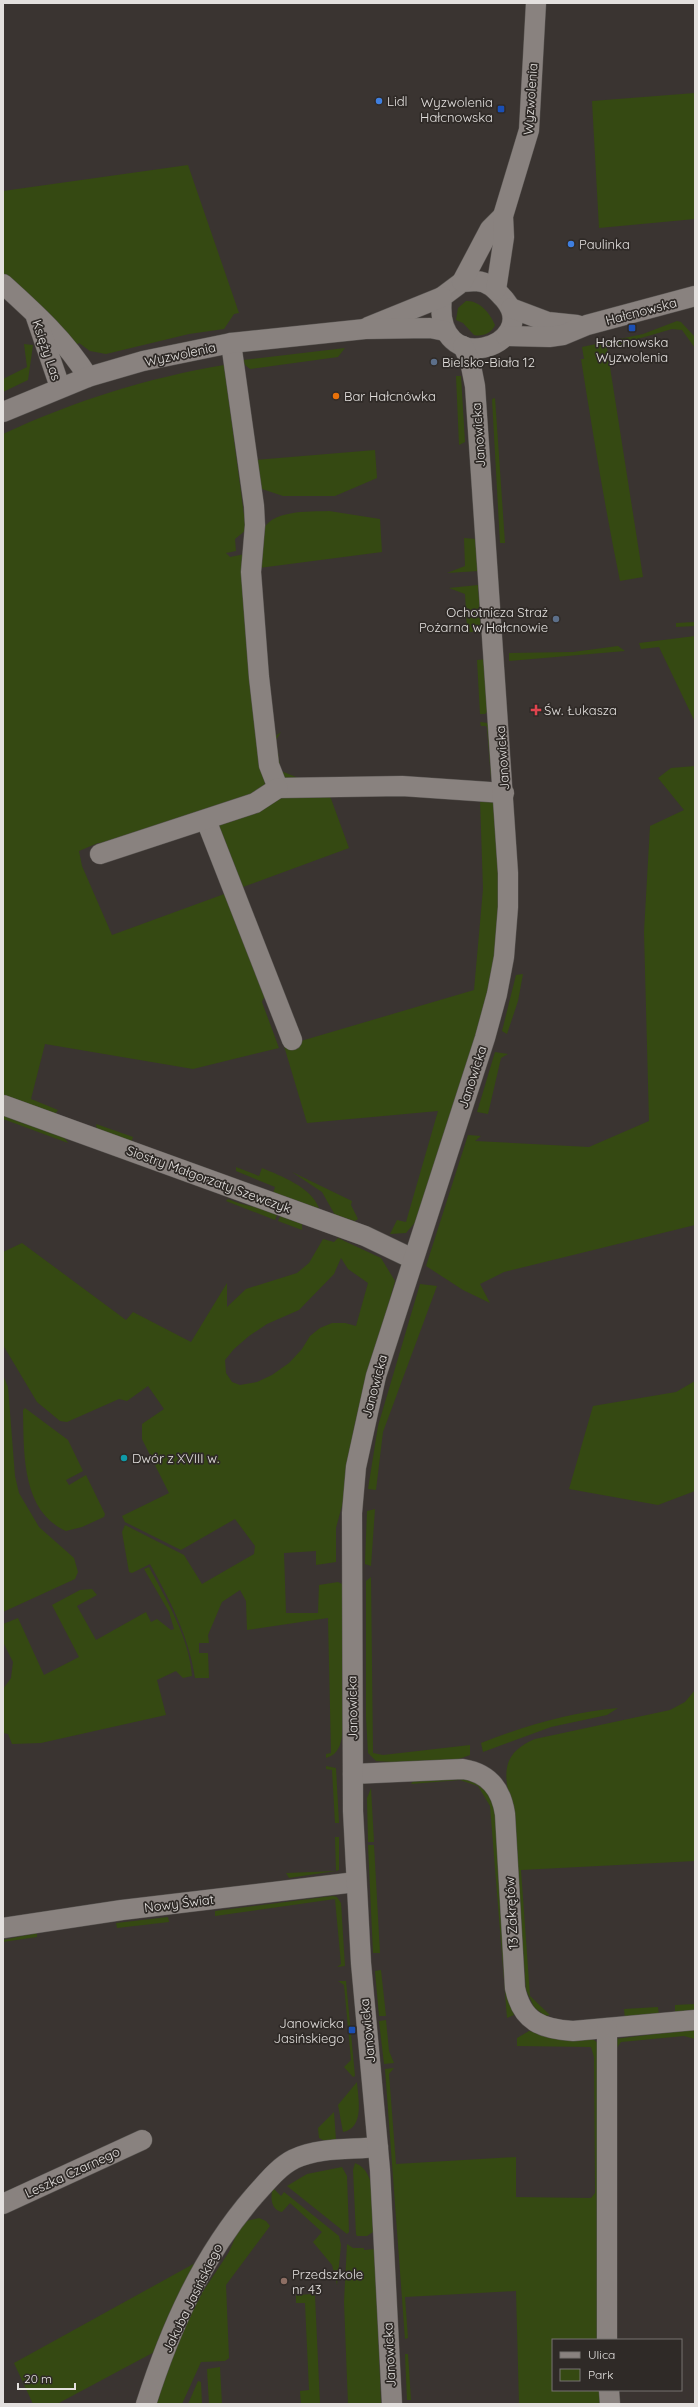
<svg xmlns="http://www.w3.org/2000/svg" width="698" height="2407" font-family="Quicksand,sans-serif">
	<rect width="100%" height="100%" fill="#3a3431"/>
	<!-- green -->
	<g fill="#354912" fill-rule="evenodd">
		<path d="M695 93V219L599 228 592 101Z"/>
		<path d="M188 165 239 313 234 314 224 329 189 334 106 354 90 351 79 343 74 347 3 275V191Z"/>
		<path d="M466 301C479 300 490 313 495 325 492 333 482 337 474 335L463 323 456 320 458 308Z"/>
		<path d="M677 321 681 322 695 337V348L682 330 672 329 607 348 643 577 620 581C605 508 593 434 581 359H584L582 347 643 334Z"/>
		<path d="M24 344 33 345 28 380 3 392V379L27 367Z"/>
		<path d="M345 348 338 357 250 369 245 365 243 360Z"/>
		<path d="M224 365 246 530 235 539 236 551 226 553 230 557 245 554 253 675 265 785 255 797 208 815 118 843H98L79 851 82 866 112 935 227 893 203 830 115 856 117 852 200 827 206 828 266 992 262 1002 279 1048 193 1069 45 1044 31 1099 58 1110 55 1114 3 1096V434C74 401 147 378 224 365Z"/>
		<path d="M456 376H461L465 442 459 445Z"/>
		<path d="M495 398 505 543H500L492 399Z"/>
		<path d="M375 450 377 478 335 496H283L259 488 255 460Z"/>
		<path d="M329 511 380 519 382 552 259 568C260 557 259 544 262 533 269 509 309 512 329 511Z"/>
		<path d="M464 538 476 539 479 571 447 573 465 566Z"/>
		<path d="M478 585 481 631 462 633 467 628 465 594 449 588Z"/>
		<path d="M695 622V626L676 627V623Z"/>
		<path d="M695 636V722L659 647 641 649 639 643Z"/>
		<path d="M618 646 625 651 509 661V653L573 652Z"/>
		<path d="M486 659 489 710 485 714H480L477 660Z"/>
		<path d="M480 722 488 723 493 778 491 779 487 728 486 726H481Z"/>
		<path d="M281 732 276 740 281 771 301 779 293 782 280 776 273 738Z"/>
		<path d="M695 766V1225L504 1272 480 1284 490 1303 463 1290 426 1266 468 1135 481 1136 475 1141 589 1147 649 1121 644 932 650 826 684 810 658 778 671 768Z"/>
		<path d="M287 795 330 796 349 848 243 887 258 926 218 826 221 822Z"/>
		<path d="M480 800 492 801 495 805 499 886 498 932 488 999 417 1220 406 1233 390 1234 397 1220 406 1222 438 1111 307 1123 284 1046 474 990 483 889Z"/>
		<path d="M523 974 518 1001 507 1034 502 1031 516 975Z"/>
		<path d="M495 1052 508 1054 501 1058 488 1114 477 1112Z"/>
		<path d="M3 1112 61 1133 68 1143 3 1119Z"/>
		<path d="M96 1124 133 1137 131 1143 97 1130Z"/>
		<path d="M236 1167 259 1176 262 1168C281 1176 311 1187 319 1208L318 1210 273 1193 275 1187 236 1171Z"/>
		<path d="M292 1172 352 1201 351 1205 358 1219 355 1221 335 1215 322 1192Z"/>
		<path d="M228 1199C245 1206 260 1208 278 1213L275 1220 226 1201Z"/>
		<path d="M281 1214 302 1221V1230L278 1221Z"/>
		<path d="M338 1238 381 1258 395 1281 354 1427 344 1498 336 1528V1562L316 1565V1551L284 1553 286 1613H318L319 1585 338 1582 342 1584 343 1726C342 1739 341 1754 326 1758V1754L331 1753 328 1618 247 1630 246 1601 240 1590 222 1602 208 1635 209 1643H199V1653H208L209 1678H195C189 1637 170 1600 150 1564L132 1573 129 1572 122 1532 125 1525 184 1555 202 1584 254 1554 255 1546 235 1519 181 1550 125 1522 122 1516 169 1493 142 1439V1424L164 1409 148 1386 127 1401 119 1399 67 1422 60 1421 37 1402 3 1345V1252L22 1243 126 1320 133 1312 191 1342 227 1283V1307L246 1289 297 1273 309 1263 323 1239 334 1242ZM341 1258 348 1269 368 1283 356 1326 345 1323H332L320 1328 310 1336 302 1349 289 1363 272 1375 257 1382 240 1385 232 1382 226 1373 225 1360 234 1349 249 1336 267 1324 299 1310 334 1274Z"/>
		<path d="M420 1284 437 1286 383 1432 376 1490 368 1489 378 1426Z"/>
		<path d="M3 1375 8 1387 15 1476 19 1493 39 1527 74 1558 78 1572 75 1579 3 1612Z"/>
		<path d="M695 1381V1491L658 1505 569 1489 593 1406 676 1392Z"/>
		<path d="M25 1408 68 1440 83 1471 66 1480 69 1485 86 1475 105 1514 104 1517 82 1527 66 1531C21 1511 24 1452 23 1410Z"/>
		<path d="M375 1509 371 1566 365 1564 367 1511Z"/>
		<path d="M149 1567C167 1601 189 1637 192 1676L183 1678 176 1671 157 1680 166 1715 41 1743 12 1744 8 1734 3 1733V1689L11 1678 13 1662 3 1642V1624L18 1618 44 1675 79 1657 52 1605 80 1590 92 1589 97 1595 77 1606 96 1640 146 1612 151 1622 157 1619 171 1630 174 1629 169 1612 144 1569Z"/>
		<path d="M371 1577 373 1753 383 1755 470 1745V1755L456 1760 394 1767 393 1762 376 1761 368 1753 366 1717V1581Z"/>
		<path d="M695 1690V1861L521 1870 530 1996 550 2015 545 2016 534 2007 526 1990 513 1812C505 1779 497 1755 535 1739L670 1710 685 1702Z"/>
		<path d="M618 1708 607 1715 551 1727 483 1752 481 1743C524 1726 572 1712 618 1708Z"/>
		<path d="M326 1766 336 1768 339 1823H335L332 1770 326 1769Z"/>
		<path d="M465 1777 486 1789 494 1802 509 2002 514 2015 507 2018 490 1806 478 1786 460 1780 411 1784 414 1780Z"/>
		<path d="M371 1788 374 1842H368L367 1798Z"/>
		<path d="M335 1837H339V1870L336 1871 289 1878 286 1873 336 1871Z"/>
		<path d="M368 1845H374L380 1953H373Z"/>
		<path d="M333 1896 337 1897 341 1903 345 1966 337 1967 341 1964 335 1899 215 1916V1911Z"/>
		<path d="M168 1917 169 1922 117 1928 116 1923Z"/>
		<path d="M37 1933V1937L3 1942V1940Z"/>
		<path d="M381 1970 386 2016H379L375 1971Z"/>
		<path d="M338 1981H346L355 2076 353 2077 344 2067 351 2060 344 1985Z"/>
		<path d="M695 2004V2012L675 2014V2005Z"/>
		<path d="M658 2007 659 2016 625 2019 624 2009Z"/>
		<path d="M386 2020 389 2051 394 2063 384 2064 379 2021Z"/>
		<path d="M695 2029V2039L684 2036 621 2042 616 2049 615 2039Z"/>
		<path d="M529 2031 594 2040 599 2044 603 2340H553V2390H604L605 2404H519L516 2291 405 2297 408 2338 405 2339 385 2069 394 2068 389 2074 396 2164 516 2157V2197L591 2198 595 2193 594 2057 591 2047 517 2046V2038Z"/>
		<path d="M357 2082C358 2098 365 2128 343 2132L338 2105Z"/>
		<path d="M334 2112 336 2140 327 2142 319 2138 318 2128Z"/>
		<path d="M355 2163C379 2172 372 2212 373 2232L367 2236H357L356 2234 353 2170Z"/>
		<path d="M342 2167 347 2176 349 2232 347 2234 287 2186 307 2174Z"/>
		<path d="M273 2188 281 2196 284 2192 339 2236 341 2245 337 2285 332 2265 313 2242 322 2232 290 2203 282 2212C271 2210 270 2197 273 2188Z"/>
		<path d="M259 2218 266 2221 270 2226 226 2285 229 2358 225 2361 201 2362 182 2404H152L191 2304 204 2290 229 2252 238 2231 246 2221Z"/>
		<path d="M347 2244 353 2248H364V2250L375 2249 381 2404H348L344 2302Z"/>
		<path d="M197 2262 158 2350 57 2404H33L14 2363Z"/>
		<path d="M313 2294 315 2296 320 2404H301L300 2391 309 2390 305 2303H296V2295Z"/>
		<path d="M405 2354H408L411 2400H407Z"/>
		<path d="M220 2367 222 2404H209L207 2369Z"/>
		<path d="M198 2381 201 2382 202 2404H188Z"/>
	</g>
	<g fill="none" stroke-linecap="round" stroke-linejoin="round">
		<!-- minor casing -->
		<g stroke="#575350" stroke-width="21">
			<g id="minor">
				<path d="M476 281C490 282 496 290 505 300 542 345 432 383 442 297L462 282Z"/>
				<path d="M462 282 490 229 503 216"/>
				<path d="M3 284C34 312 66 341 88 377"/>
				<path d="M496 290 504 237 503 216 529 130 536 3"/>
				<path d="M511 308 548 322 577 325"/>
				<path d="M36 317 60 387"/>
				<path d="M368 327 442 297"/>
				<path d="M506 336 549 337 563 335 587 325 695 296"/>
				<path d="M231 343 254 506 255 525 251 572 259 677 269 765 278 788 402 786 504 793"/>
				<path d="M3 412 88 377 143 361 231 343 365 329 430 328 445 331"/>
				<path d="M206 820 292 1040"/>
				<path d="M100 854 255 803 278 788"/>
				<path d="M3 1105 365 1236 413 1259"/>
				<path d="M353 1774 463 1769C488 1773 501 1788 505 1814L515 1988C522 2022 542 2029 573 2031L695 2020"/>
				<path d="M3 1928 122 1910 356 1882"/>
				<path d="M607 2028V2340"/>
				<path d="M3 2204 142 2140"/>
				<path d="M609 2390 610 2404"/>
				<path d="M146 2404C170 2329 202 2256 254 2196 266 2183 278 2167 294 2159 320 2147 351 2150 378 2147"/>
				<path d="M392 2404 380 2170 361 1963 353 1811 352 1513 356 1467 376 1376 485 1038 497 994 504 957 508 907V873L475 386 470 361 463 346"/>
			</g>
		</g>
		<!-- minor -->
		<use href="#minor" stroke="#89827f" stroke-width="20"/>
	</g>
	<!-- markers -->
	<g fill="#3f7fe0" stroke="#2f2a27" stroke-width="1.5">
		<circle cx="379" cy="101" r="4"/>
		<circle cx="571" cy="244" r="4"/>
	</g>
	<g fill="#1a4fb4" stroke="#2f2a27" stroke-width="1.5">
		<rect x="497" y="105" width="8" height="8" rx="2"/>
		<rect x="628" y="324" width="8" height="8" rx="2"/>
		<rect x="348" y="2026" width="8" height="8" rx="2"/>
	</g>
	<g fill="#5c6f8a" stroke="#2f2a27" stroke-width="1.5">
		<circle cx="434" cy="362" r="4"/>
		<circle cx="556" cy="619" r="4"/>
	</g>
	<circle fill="#e8710a" stroke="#2f2a27" stroke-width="1.5" cx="336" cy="396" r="4"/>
	<path fill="#e0444e" stroke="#2f2a27" stroke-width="1.5" d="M534 704h4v4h4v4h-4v4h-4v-4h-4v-4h4z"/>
	<circle fill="#0f9aa8" stroke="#2f2a27" stroke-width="1.5" cx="124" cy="1458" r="4"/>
	<circle fill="#8d6e63" stroke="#2f2a27" stroke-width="1.5" cx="284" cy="2281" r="4"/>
	<g text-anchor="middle" stroke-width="3.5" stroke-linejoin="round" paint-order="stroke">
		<!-- street labels -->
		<g font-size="13" fill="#e3e0de" stroke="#2f2a27">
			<text transform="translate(530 99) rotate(-86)" y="5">Wyzwolenia</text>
			<text transform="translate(641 311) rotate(-15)" y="5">Hałcnowska</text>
			<text transform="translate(47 350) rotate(71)" y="5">Księży Las</text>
			<text transform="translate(180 354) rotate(-12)" y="5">Wyzwolenia</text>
			<text transform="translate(478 435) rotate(-94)" y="5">Janowicka</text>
			<text transform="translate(502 758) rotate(-94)" y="5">Janowicka</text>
			<text transform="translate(472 1077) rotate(-72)" y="5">Janowicka</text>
			<text transform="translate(209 1179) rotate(20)" y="5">Siostry Małgorzaty Szewczyk</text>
			<text transform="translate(374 1386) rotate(-75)" y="5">Janowicka</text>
			<text transform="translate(352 1708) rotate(-91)" y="5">Janowicka</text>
			<text transform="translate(179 1903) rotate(-7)" y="5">Nowy Świat</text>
			<text transform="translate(511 1913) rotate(-93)" y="5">13 Zakrętów</text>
			<text transform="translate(367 2031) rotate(-96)" y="5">Janowicka</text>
			<text transform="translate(72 2172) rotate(-25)" y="5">Leszka Czarnego</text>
			<text transform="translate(192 2298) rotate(-64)" y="5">Jakuba Jasińskiego</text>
			<text transform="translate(389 2355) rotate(-93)" y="5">Janowicka</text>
		</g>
		<!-- poi labels -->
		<g font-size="13" fill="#e3e0de" stroke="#2f2a27" text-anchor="start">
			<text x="387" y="106">Lidl</text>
			<text x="493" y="107" text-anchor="end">Wyzwolenia<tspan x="493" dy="15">Hałcnowska</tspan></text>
			<text x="579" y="249">Paulinka</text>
			<text x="632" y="347" text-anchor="middle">Hałcnowska<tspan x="632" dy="15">Wyzwolenia</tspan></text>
			<text x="442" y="367">Bielsko-Biała 12</text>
			<text x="344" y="401">Bar Hałcnówka</text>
			<text x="548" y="617" text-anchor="end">Ochotnicza Straż<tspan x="548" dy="15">Pożarna w Hałcnowie</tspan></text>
			<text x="544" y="715">Św. Łukasza</text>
			<text x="132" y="1463">Dwór z XVIII w.</text>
			<text x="344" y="2028" text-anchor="end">Janowicka<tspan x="344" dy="15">Jasińskiego</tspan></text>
			<text x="292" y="2279">Przedszkole<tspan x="292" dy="15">nr 43</tspan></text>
		</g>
	</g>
	<!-- border -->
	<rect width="698" height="2407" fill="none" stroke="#e3e0de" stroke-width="8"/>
	<!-- legend -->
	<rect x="552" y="2339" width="130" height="52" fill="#2f2a27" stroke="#777370"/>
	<rect x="560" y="2352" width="20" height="6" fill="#89827f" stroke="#777370"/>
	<text x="588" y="2359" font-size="12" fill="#e3e0de">Ulica</text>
	<rect x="560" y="2369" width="20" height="12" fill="#354912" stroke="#777370"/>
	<text x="588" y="2379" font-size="12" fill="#e3e0de">Park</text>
	<!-- scale -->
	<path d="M18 2383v6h57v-6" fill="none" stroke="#e3e0de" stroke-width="2"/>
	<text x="24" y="2383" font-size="12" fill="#e3e0de" stroke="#2f2a27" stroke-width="3" paint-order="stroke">20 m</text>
</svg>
